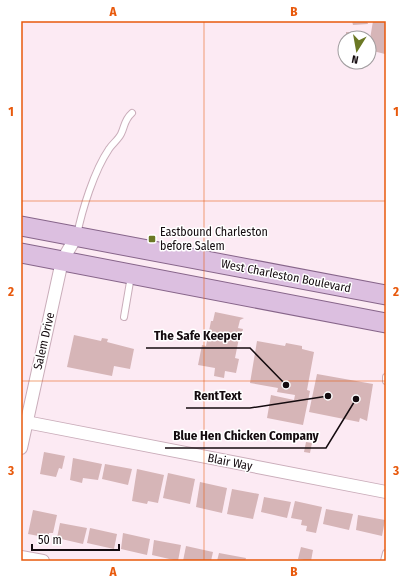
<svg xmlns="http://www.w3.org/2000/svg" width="407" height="582" font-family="'Fira Sans Condensed',sans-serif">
	<rect width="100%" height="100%" fill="#fceaf3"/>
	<!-- building -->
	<g fill="#d6b5b7">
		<path d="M352 21H367L368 24 353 25Z"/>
		<path d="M373 21H386L385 54 373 51 374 46 369 45Z"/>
		<rect x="346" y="32" width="16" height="6"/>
		<path d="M215 312 244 318 240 320 238 328 243 329 241 338H239L235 358 239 359 236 373 225 371 224 378 214 376 215 368 198 365 202 345 206 346 211 321H213Z"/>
		<path d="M74 335 101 341 102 338 108 339 107 342 134 349 130 369 114 366 112 376 67 367Z"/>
		<path d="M257 341 285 346 286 343 302 346V349L314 352 307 390 310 391 303 425 267 418 271 395 294 400 295 395 277 392 278 388 250 383Z"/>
		<path d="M317 374 373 384 367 421 360 418 359 422 309 412Z"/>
		<path d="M306 442 312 443 310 453 304 452Z"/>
		<path d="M44 452 65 456 62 469 59 468 56 477 40 474Z"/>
		<path d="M73 458 102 464 98 480 83 478 82 483 70 480Z"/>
		<path d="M105 464 132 469 128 485 102 479Z"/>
		<path d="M137 469 164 475 158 503 148 501 147 504 132 501Z"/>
		<path d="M168 473 195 479 190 504 163 498Z"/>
		<path d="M200 482 227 488 222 513 196 507Z"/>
		<path d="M232 489 259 494 253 519 227 514Z"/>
		<path d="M264 497 291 502 287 518 261 512Z"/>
		<path d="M295 501 322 507 316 533 306 531 307 526 301 525 302 520 291 518Z"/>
		<path d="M326 509 353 514 349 530 323 524Z"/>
		<path d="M33 510 57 515 53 533H49V535H44V537L28 534Z"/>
		<path d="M358 515 385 520 382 536 356 530Z"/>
		<path d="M60 523 87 528 83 544 57 538Z"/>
		<path d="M90 528 117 534 114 549 87 543Z"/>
		<path d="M123 533 150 539 147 555 121 549Z"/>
		<path d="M154 540 181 545 178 561 152 555Z"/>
		<path d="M186 546 213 552 211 561H183Z"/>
		<path d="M301 547 313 550 311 561 298 559Z"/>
		<path d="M219 553 246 558 245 561H217Z"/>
	</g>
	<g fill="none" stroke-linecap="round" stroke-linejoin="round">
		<!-- lane casing -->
		<g stroke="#caadba" stroke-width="8">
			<g id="lane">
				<path d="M77 235C82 210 94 171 109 149 112 144 118 140 121 134 125 126 124 120 132 113"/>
				<path d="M124 317 131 276"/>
				<path d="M386 377V381"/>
				<path d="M384 561 386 553"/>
			</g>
		</g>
		<!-- street casing -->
		<g stroke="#caadba" stroke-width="14">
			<g id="street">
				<path d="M26 422 386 492"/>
				<path d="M21 448 62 261 76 237"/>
				<path d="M21 557 43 561"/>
			</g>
		</g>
		<!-- primary casing -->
		<g stroke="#87658a" stroke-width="21">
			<g id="primary">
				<path d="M21 226 386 295"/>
				<path d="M21 253 386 323"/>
			</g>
		</g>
		<!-- lane -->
		<use href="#lane" stroke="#fff" stroke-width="6"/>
		<!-- street -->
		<use href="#street" stroke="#fff" stroke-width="12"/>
		<!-- primary -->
		<use href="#primary" stroke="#dcbfe0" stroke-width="19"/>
	</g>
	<!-- grid -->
	<path fill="none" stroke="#e8590c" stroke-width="1" stroke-opacity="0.55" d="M204 21V561M21 201H386M21 381H386"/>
	<!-- markers -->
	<rect fill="#6b7824" stroke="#fff" stroke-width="1.5" x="148" y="235" width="8" height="8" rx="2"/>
	<g text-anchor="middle" stroke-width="3" stroke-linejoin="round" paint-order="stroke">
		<!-- poi labels -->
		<g font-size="12" fill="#140b0f" stroke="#fff" text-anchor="start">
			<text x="160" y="236">Eastbound Charleston<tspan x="160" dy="14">before Salem</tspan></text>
		</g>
		<!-- street labels -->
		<g font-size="12" fill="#140b0f" stroke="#fff">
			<text transform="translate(286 276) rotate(11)" y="4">West Charleston Boulevard</text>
			<text transform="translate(44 341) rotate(-77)" y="4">Salem Drive</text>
			<text transform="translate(230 462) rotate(11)" y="4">Blair Way</text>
		</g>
	</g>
	<!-- callouts -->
	<path fill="none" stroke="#140b0f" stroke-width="1.5" d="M286 385L250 348H146M328 396L250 408H186M356 399L326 448H165"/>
	<g fill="#140b0f" stroke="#fff" stroke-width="1.5">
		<circle cx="286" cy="385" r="4"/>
		<circle cx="328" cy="396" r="4"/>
		<circle cx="356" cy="399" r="4"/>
	</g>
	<g font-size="13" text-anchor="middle" font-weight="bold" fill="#140b0f" stroke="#fff" stroke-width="3" stroke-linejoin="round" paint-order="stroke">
		<text x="198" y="340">The Safe Keeper</text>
		<text x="218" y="400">RentText</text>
		<text x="246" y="440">Blue Hen Chicken Company</text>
	</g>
	<!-- border -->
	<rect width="407" height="582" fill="none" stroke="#ffffff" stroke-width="44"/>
	<!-- north arrow -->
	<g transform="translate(357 50) rotate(191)"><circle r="19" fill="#ffffff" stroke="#a19d9f"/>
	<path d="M0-3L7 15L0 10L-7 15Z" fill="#6b7824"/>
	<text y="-6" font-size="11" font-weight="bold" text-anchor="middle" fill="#140b0f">N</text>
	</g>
	<!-- scale -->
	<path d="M32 544v6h87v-6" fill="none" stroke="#140b0f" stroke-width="2"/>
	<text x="38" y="544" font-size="12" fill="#140b0f" stroke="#ffffff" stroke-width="3" paint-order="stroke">50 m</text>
	<rect x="22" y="22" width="363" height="538" fill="none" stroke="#e8590c" stroke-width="1.5"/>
	<g font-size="13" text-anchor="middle" font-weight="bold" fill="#e8590c">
		<text x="113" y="16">A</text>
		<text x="294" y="16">B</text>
		<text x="11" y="116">1</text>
		<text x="396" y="116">1</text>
		<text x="11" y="296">2</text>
		<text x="396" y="296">2</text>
		<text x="11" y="475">3</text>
		<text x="396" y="475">3</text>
		<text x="113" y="576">A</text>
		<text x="294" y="576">B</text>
	</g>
</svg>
